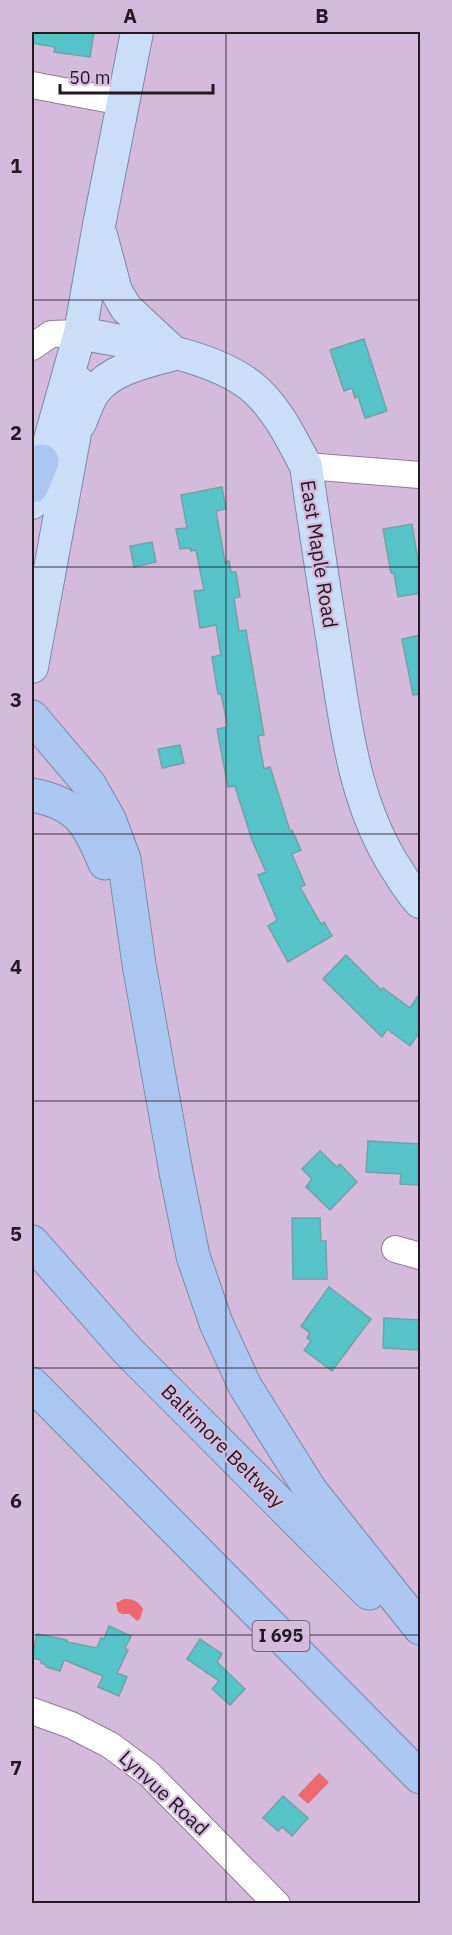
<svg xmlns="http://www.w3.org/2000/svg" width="452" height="1935" font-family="'IBM Plex Sans',sans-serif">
	<rect width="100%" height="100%" fill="#d5bbdb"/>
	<!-- water -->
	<g fill="#ee686f">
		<path d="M124 1599C133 1599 138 1601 143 1609L140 1619 137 1621 129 1614H122L118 1612 116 1603Z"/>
		<path d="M319 1773 329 1782 308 1804 298 1795Z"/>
	</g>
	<!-- building -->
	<g fill="#56c3c8" stroke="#71a3a5" stroke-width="1.5">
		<path d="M32 32H94L90 57 54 52 55 47 32 43Z"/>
		<path d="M364 339 387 411 365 418 358 396 355 398 352 388 344 391 330 350Z"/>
		<path d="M222 487 226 509 216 511 225 562 229 561 231 572H236L240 597 234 598 239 631 246 630 264 735 258 736 264 769 270 767 290 831 292 830 301 850 292 854 305 885 300 887 321 924 324 922 332 936 288 962 268 926 277 920 258 875 266 872 252 840 235 786 228 787 217 729 228 727 221 694H218L212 657 221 655 216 625 200 628 194 591 204 590 196 550 191 551 190 548 180 549 176 529 187 528 181 495Z"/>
		<path d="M412 524 420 573V593L398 597 394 573H391L383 529Z"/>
		<path d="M152 542 156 562 134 567 130 546Z"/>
		<path d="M420 635V694L413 695 402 639Z"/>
		<path d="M180 745 184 763 162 768 158 749Z"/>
		<path d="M346 955 381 990 383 988 410 1008 420 993V1031L410 1046 387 1029 382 1037 323 979Z"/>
		<path d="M368 1141 420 1144V1185L400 1184 401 1174 366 1172Z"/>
		<path d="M320 1151 337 1167 340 1164 357 1182 330 1210 306 1187 312 1179 302 1169Z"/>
		<path d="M292 1218H320L321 1241H326L327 1279H293Z"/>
		<path d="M329 1287 371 1319 332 1371 304 1350 311 1341 307 1338 310 1333 301 1326Z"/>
		<path d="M384 1318 420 1320V1350L383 1348Z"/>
		<path d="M109 1626 131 1636 125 1648 128 1650 117 1673 127 1677 119 1696 98 1687 103 1676 64 1660 60 1671 46 1667V1665L41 1663V1660L32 1658 37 1634 67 1640V1642L97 1648 101 1638 104 1639Z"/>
		<path d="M200 1639 222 1654 217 1662 245 1689 230 1705 212 1689 219 1681 187 1659Z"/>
		<path d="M283 1796 308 1818 292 1836 282 1827 278 1831 263 1818Z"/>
	</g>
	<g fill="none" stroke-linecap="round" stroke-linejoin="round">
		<!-- minor casing -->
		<g stroke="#927a98" stroke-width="28">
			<g id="minor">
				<path d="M32 85 101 98 124 101"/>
				<path d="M32 347 51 334 80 333"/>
				<path d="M306 466 420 475"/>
				<path d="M395 1249 420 1256"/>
				<path d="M32 1711 71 1725 110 1745 149 1774 277 1904"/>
			</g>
		</g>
		<!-- major casing -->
		<g stroke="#7b89aa" stroke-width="34">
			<g id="major">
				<path d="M101 235 116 291 126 308 173 352"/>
				<path d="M80 333C132 344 209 353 251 386 276 406 291 438 306 466 314 523 323 580 332 637 345 718 352 803 399 873 405 883 412 893 420 902"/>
				<path d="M80 423C84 413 88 401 94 392 111 369 145 362 171 355"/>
				<path d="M32 503 80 333 99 225 137 32"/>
				<path d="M32 667 75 433 78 382"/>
			</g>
		</g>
		<!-- highway casing -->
		<g stroke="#7b89aa" stroke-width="35">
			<g id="highway">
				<path d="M32 486 42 461"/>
				<path d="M32 717 89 784 109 819 124 859 139 964 176 1172 193 1256 216 1323 245 1386 311 1491 420 1628"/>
				<path d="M32 795C79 804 87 822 105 863"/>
				<path d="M32 1242 127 1350 369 1593"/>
				<path d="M32 1384 420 1777"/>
			</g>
		</g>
		<!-- minor -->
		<use href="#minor" stroke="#fff" stroke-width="26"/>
		<!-- major -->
		<use href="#major" stroke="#ccddf7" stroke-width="32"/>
		<!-- highway -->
		<use href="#highway" stroke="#aac6f1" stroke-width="33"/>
	</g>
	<!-- grid -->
	<path fill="none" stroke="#231925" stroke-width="1.5" stroke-opacity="0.55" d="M226 32V1904M32 300H420M32 567H420M32 834H420M32 1101H420M32 1368H420M32 1635H420"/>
	<g text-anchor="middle" stroke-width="4.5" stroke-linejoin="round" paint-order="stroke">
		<!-- shield labels -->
		<rect fill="#d5bbdb" stroke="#584a5c" stroke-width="1.5" x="252.5" y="1621" width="57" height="30" rx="4.5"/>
		<g font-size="18" font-weight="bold" fill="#231925">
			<text x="281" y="1642">I 695</text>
		</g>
		<!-- street labels -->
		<g font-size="20" fill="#231925" stroke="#d5bbdb">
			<text transform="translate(319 554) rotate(81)" y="7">East Maple Road</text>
			<text transform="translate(223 1446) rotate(45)" y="7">Baltimore Beltway</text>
			<text transform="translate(164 1793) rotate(43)" y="7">Lynvue Road</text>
		</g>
	</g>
	<!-- border -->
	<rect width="452" height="1935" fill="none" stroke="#d5bbdb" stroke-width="66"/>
	<!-- scale -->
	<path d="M60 84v9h153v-9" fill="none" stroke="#231925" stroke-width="3"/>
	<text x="69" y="84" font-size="18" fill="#231925" stroke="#d5bbdb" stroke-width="4.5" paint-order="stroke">50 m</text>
	<rect x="33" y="33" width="386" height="1869" fill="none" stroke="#231925" stroke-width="2"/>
	<g font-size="20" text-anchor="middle" font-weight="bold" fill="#231925">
		<text x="130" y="23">A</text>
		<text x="322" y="23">B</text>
		<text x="16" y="173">1</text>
		<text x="16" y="440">2</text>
		<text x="16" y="707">3</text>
		<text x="16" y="974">4</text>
		<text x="16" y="1241">5</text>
		<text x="16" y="1508">6</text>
		<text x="16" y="1775">7</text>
	</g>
</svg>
